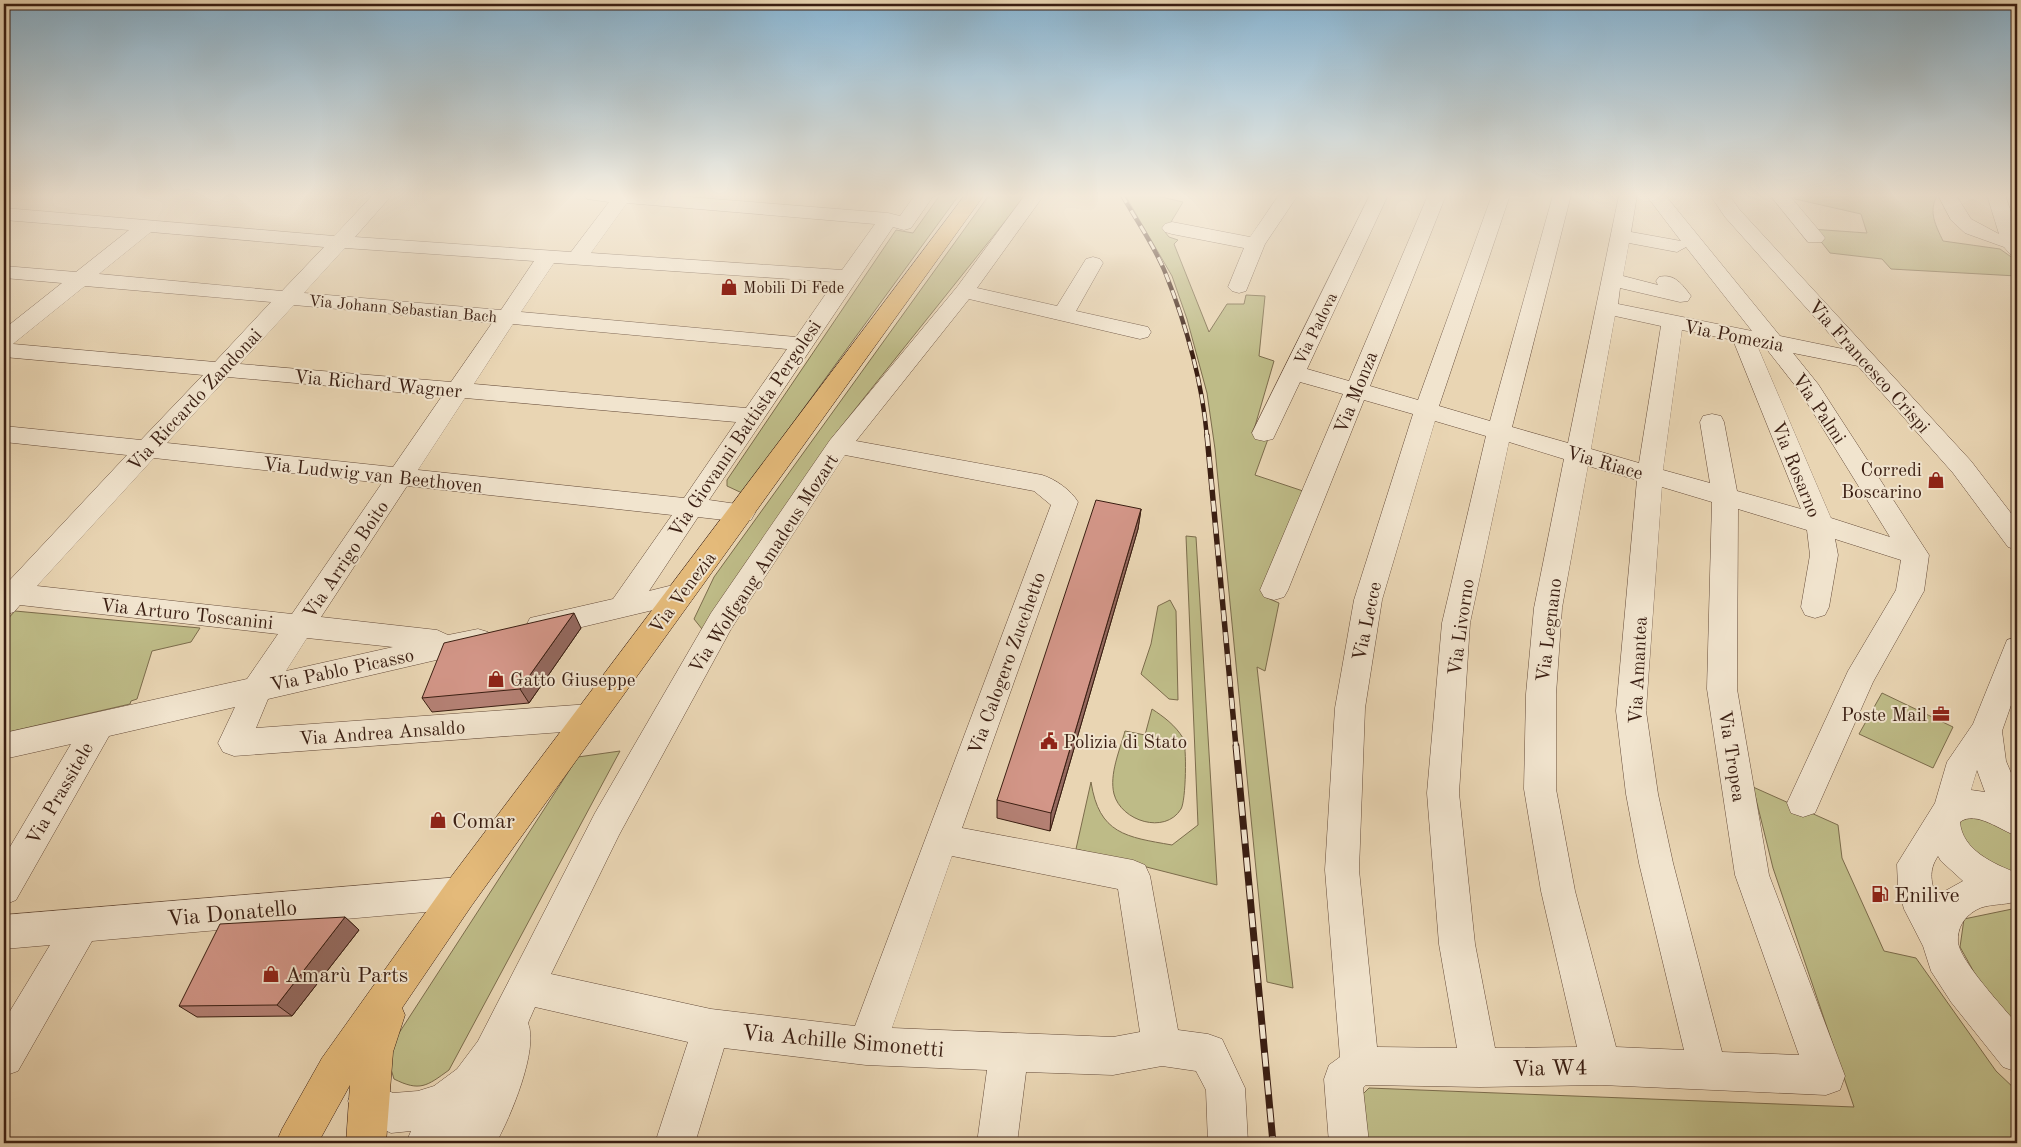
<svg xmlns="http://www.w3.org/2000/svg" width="2021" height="1147" font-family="'Old Standard TT',serif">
	<rect width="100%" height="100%" fill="#e9d5b3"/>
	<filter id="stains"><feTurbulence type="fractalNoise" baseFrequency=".004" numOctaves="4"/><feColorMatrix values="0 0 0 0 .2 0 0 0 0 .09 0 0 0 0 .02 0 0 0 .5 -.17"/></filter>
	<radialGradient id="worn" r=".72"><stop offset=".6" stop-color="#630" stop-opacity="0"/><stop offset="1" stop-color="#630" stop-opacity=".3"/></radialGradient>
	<!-- green -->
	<g fill="#bebb87" stroke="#7c6c4c">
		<path d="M940 195H959L742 493 727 486V480L896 230 913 233Z"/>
		<path d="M989 195H1026L832 438 702 629 694 619 714 577Z"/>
		<path d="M1125 195H1153L1183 202 1165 232 1169 237 1178 240 1174 244 1209 332 1227 304H1244L1246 295 1265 296 1259 356 1274 361 1253 433 1268 439 1255 475 1303 491 1265 597 1279 603 1265 671 1257 667 1293 988 1267 982 1215 449 1207 393 1187 319 1172 276Z"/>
		<path d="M1793 195 1937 196C1928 212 1936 226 1943 241L2000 249 2017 261V276L1891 269 1882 259 1830 253 1811 229 1867 233 1861 214 1795 199Z"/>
		<path d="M1186 536 1196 537 1217 885 1076 849 1091 782C1099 834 1126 837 1172 845L1198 825Z"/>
		<path d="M1170 600 1176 611 1178 700 1169 699 1141 674 1151 644 1158 606Z"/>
		<path d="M15 611 200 628 191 642 152 651 137 699 131 701 130 704 4 733V623Z"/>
		<path d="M1882 693 1953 727 1933 768 1859 734Z"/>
		<path d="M1152 709C1164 717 1175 725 1183 738 1187 746 1186 801 1181 809 1165 835 1121 821 1114 794 1109 774 1120 750 1125 731L1145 735Z"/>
		<path d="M620 751 449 1070C427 1086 420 1092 394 1079L388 1059V1050L578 757Z"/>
		<path d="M1753 787 1838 825 1842 858 1884 951 1916 958 1996 1071 2017 1091V1143H1363L1358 1099 1369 1088 1854 1107 1773 868Z"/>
		<path d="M1970 812 2017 829V879L2007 878 1961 849 1959 816Z"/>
		<path d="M2017 908V1037L2000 1019 1960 947 1964 919Z"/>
	</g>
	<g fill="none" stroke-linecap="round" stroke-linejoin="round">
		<!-- minor casing -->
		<g stroke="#664c3a" stroke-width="1">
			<g id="minor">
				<path d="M373 195H392L355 237 571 252 609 202 587 199 585 195H664L888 213 900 216 915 195H934L911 228 904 230 893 227 709 500 751 506 755 513 751 520 742 522 698 517 649 591 681 583 691 587 695 594 691 601 540 637 530 634 526 626 530 618 613 599 672 515 407 486 321 617 437 630 448 635 478 629 488 632 493 640 488 648 268 699 256 728 590 704 601 708 605 717 601 726 590 730 234 756 223 752 218 743 235 707 109 736 16 900 4 905V857L71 744 4 759V733L247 679 278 634 20 605 14 612 4 615V583H7L127 455 4 442V426L141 440 203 375 4 357V329L62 283 4 278V266L76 272 129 230 4 220V208L334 236ZM627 203 875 224 842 270 591 253ZM151 232 324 247 282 291 99 274ZM345 248 534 261 501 310 304 293ZM554 263 834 282 796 337 521 312ZM85 286 271 302 215 362 13 344ZM294 305 492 323 451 382 240 364ZM513 324 787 349 746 408 474 384ZM228 377 442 396 393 467 167 443ZM465 398 736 422 684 498 418 470ZM154 458 382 483 292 614 37 586ZM307 638 393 647 286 671Z"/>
				<path d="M1025 195H1044L977 288 1057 306 1086 259 1093 257 1100 259 1103 263 1076 311 1148 327 1151 332 1148 337 1140 339 969 299 856 441 1042 475C1055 479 1071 490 1078 502L962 828 1133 860 1145 865 1150 876 1178 1030 1208 1034 1222 1039 1245 1088 1248 1143H1208L1206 1090 1196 1071 1162 1066 1113 1075 1026 1072 1017 1143H977L987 1070 866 1065 724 1048 695 1143H655L688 1042 535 1007 528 1023C539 1050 510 1118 496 1143H406L411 1131 391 1133 354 1115 348 1101 354 1087 368 1081 393 1093 418 1091 434 1086 457 1069 478 1041 595 813 711 613 830 440 957 287ZM845 455 1034 491 1051 505 855 1026 711 1009 551 974 619 835 731 629ZM952 856 1118 889 1140 1032 1113 1037 892 1028Z"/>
				<path d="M1279 195H1298L1265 244 1246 291 1239 293 1232 291 1228 287 1244 248 1172 234 1165 232 1162 228 1165 224 1172 222 1250 237Z"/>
				<path d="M1370 195H1388L1307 369 1349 381 1428 195H1446L1370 386 1418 400 1492 195H1510L1439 406 1490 421 1553 195H1571L1512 427 1568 443 1619 195H1637L1631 232 1681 241 1646 195H1665L1780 336 1843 349 1725 217 1710 195H1729L1739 209 1971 461 2017 521V550L2008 547 1953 473 1858 366 1793 353 1818 384 1929 555 1924 591 1873 682 1815 813 1803 817 1791 813 1787 803 1848 671 1896 590 1901 560 1835 539 1838 555 1829 607 1825 615 1815 618 1805 615 1801 607 1810 555 1807 530 1738 509 1737 689 1769 875 1845 1076 1840 1090 1826 1095 1601 1085 1480 1087 1366 1085 1363 1088 1369 1143H1329L1324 1079 1329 1065 1340 1057 1325 870 1335 708 1354 600 1413 414 1364 400 1288 590 1284 597 1274 600 1264 597 1260 590 1343 394 1300 382 1273 439 1264 441 1255 439 1252 433ZM1629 243 1677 252 1686 247 1752 331 1618 304 1620 288 1680 302 1688 301 1691 296C1682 284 1674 273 1659 277L1656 281 1658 285 1623 276ZM1615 316 1661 326 1639 463 1591 449ZM1682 330 1733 340 1801 509 1737 491 1724 422 1721 416 1712 414 1703 416 1700 422 1710 483 1663 470ZM1757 345 1765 347 1801 393 1890 537 1831 518ZM1435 421 1486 436 1442 623 1427 793 1439 944 1457 1048 1377 1047 1359 870 1365 708 1382 600ZM1509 442 1564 459 1534 608 1526 694 1524 789 1541 891 1577 1047 1495 1048 1475 944 1459 793 1470 623ZM1588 466 1637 480 1616 711 1626 794 1639 863 1684 1050 1616 1047 1575 891 1556 789V694L1562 608ZM1662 487 1712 502 1707 689 1735 875 1799 1055 1722 1052 1673 863 1658 794 1646 711Z"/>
				<path d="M1770 195H1789L1822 234 1825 238 1822 242H1808Z"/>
				<path d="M1938 195H1956L1971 219 1999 234 1987 195H2005L2017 229V256L2010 254 2004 247 1965 233 1951 220Z"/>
				<path d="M2017 637V688L2002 731 2006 761 2017 787V836C2001 831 1976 810 1960 822 1962 850 1994 864 2017 873V901C2004 906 1988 903 1976 910 1964 917 1957 928 1958 942 1959 960 2004 1008 2017 1024V1072L2003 1067 1951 1002 1931 971 1923 946 1904 909 1898 887 1897 864 1935 803 1947 762 1973 724 2007 640ZM1977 770 1985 792 1971 790ZM1938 856 1941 861 1963 881 1945 891 1937 900C1931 882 1928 871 1938 856Z"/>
				<path d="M460 877 472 881 477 893 472 905 460 909 92 941 18 1071 4 1076V1021L50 945 4 949V915Z"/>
			</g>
		</g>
		<!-- major casing -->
		<g stroke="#3a1e12" stroke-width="1">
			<path id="major" d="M965 195H984L472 905 402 1008 405 1015 393 1052 386 1143H346L350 1085 318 1143H276L282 1129 322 1058 448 881Z"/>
		</g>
		<!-- minor -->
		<use href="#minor" fill="#f1e4ce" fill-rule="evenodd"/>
		<!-- major -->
		<use href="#major" fill="#e4ba7a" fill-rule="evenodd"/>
		<!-- rail-far2 casing -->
		<g stroke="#3a1e12" stroke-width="4.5">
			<path id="rail-far2" d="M1122 195C1136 220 1154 245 1165 272 1186 324 1202 381 1207 437"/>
		</g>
		<!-- rail-far1 casing -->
		<g stroke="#3a1e12" stroke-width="5.5">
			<path id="rail-far1" d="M1207 435 1236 747"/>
		</g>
		<!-- rail casing -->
		<g stroke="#3a1e12" stroke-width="7">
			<path id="rail" d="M1236 746 1273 1143"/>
		</g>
		<!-- rail-far2 -->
		<use href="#rail-far2" stroke="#f1e4ce" stroke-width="3" stroke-dasharray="9" stroke-linecap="butt"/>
		<!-- rail-far1 -->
		<use href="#rail-far1" stroke="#f1e4ce" stroke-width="4" stroke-dasharray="11" stroke-linecap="butt"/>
		<!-- rail -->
		<use href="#rail" stroke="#f1e4ce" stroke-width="5" stroke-dasharray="14" stroke-linecap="butt"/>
	</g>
	<!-- wall -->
	<g fill="#b58175" stroke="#3a1e12">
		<path d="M1141 509 1138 529 1050 831 997 818V800Z"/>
		<path d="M581 628 529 703 432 712 422 698Z"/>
		<path d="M345 917 359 930 292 1016 197 1017 179 1006Z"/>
	</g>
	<!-- shaded-wall -->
	<g fill="#94695f" stroke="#3a1e12">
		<path d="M1141 509 1138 529 1050 831 1051 813Z"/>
		<path d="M574 613 581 628 529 703 520 689Z"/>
		<path d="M345 917 359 930 292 1016 277 1005Z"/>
	</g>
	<!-- building -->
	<g fill="#d39688" stroke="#3a1e12">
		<path d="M1096 500 1141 509 1051 813 997 800Z"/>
		<path d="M574 613 520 689 422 698 444 643Z"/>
		<path d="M345 917 277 1005 179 1006 220 924Z"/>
	</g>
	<!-- sky -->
	<linearGradient id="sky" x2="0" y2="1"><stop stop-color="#88b5d3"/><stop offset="0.55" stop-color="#f5ecdd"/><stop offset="1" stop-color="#f5ecdd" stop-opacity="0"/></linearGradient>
	<rect width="2021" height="356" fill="url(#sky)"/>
	<!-- icons -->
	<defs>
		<g id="shop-bare" transform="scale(1.35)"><path d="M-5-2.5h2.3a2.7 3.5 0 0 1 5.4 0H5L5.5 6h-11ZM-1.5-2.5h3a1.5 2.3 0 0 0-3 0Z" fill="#8f2418" stroke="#f1e4ce" stroke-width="2.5" paint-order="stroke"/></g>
		<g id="office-bare" transform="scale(1.35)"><path d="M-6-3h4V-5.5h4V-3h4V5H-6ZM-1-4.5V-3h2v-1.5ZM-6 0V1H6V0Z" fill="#8f2418" stroke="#f1e4ce" stroke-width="2.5" paint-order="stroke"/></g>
		<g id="civic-bare" transform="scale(1.35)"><path d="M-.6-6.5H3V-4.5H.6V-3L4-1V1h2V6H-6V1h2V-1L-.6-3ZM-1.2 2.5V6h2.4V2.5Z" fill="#8f2418" stroke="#f1e4ce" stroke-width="2.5" paint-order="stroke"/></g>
		<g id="fuel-bare" transform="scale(1.35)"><path d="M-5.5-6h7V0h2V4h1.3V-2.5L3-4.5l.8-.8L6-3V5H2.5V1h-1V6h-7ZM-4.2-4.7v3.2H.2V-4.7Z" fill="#8f2418" stroke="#f1e4ce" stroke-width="2.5" paint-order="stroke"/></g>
	</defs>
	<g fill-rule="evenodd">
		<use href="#shop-bare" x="729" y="287"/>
		<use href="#shop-bare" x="1936" y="480"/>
		<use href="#shop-bare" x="496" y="679"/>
		<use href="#office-bare" x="1941" y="714"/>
		<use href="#civic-bare" x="1049" y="741"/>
		<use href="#shop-bare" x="438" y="820"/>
		<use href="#fuel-bare" x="1880" y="894"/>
		<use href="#shop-bare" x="271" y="974"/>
	</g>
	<g text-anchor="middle" stroke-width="4" stroke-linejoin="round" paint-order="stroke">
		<!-- far-poi labels -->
		<g font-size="16" fill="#3a1e12" stroke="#f1e4ce" text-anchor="start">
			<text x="743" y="293">Mobili Di Fede</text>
		</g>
		<!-- far-street labels -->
		<g font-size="16" fill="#3a1e12" stroke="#f1e4ce">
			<text transform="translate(403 308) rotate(5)" y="6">Via Johann Sebastian Bach</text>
			<text transform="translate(1315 328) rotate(-64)" y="6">Via Padova</text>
		</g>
		<!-- street labels -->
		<g font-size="19" fill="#3a1e12" stroke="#f1e4ce">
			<text transform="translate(1734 335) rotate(11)" y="7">Via Pomezia</text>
			<text transform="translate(1870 366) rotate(48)" y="7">Via Francesco Crispi</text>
			<text transform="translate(378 383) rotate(5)" y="7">Via Richard Wagner</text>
			<text transform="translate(1355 392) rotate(-68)" y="7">Via Monza</text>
			<text transform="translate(194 399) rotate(-47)" y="7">Via Riccardo Zandonai</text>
			<text transform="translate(1820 408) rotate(56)" y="7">Via Palmi</text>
			<text transform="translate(744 428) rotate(-56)" y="7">Via Giovanni Battista Pergolesi</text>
			<text transform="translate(1605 462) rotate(16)" y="7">Via Riace</text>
			<text transform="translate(1797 469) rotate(68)" y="7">Via Rosarno</text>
			<text transform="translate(373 474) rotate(6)" y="7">Via Ludwig van Beethoven</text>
			<text transform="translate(345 559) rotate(-56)" y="7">Via Arrigo Boito</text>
			<text transform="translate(763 563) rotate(-57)" y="7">Via Wolfgang Amadeus Mozart</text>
			<text transform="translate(682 592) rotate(-53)" y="7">Via Venezia</text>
			<text transform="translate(187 613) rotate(6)" y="7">Via Arturo Toscanini</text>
			<text transform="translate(1366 621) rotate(-78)" y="7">Via Lecce</text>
			<text transform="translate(1460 627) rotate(-82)" y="7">Via Livorno</text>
			<text transform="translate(1548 630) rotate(-83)" y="7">Via Legnano</text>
			<text transform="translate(1006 663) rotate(-70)" y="7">Via Calogero Zucchetto</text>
			<text transform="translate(342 669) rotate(-12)" y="7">Via Pablo Picasso</text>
			<text transform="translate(1637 670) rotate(-87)" y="7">Via Amantea</text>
			<text transform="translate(382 732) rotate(-4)" y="7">Via Andrea Ansaldo</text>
			<text transform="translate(1733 756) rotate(81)" y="7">Via Tropea</text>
			<text transform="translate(59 793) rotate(-60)" y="7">Via Prassitele</text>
		</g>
		<!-- poi labels -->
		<g font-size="19" fill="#3a1e12" stroke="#f1e4ce" text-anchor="end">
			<text x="1922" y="476">Corredi<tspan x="1922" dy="22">Boscarino</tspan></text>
			<text x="510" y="686" text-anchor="start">Gatto Giuseppe</text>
			<text x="1927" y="721">Poste Mail</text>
			<text x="1063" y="748" text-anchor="start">Polizia di Stato</text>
		</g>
		<!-- near-poi labels -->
		<g font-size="22" fill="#3a1e12" stroke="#f1e4ce" text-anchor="start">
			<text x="452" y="828">Comar</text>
			<text x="1894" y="902">Enilive</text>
			<text x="285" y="982">Amarù Parts</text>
		</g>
		<!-- near-street labels -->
		<g font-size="22" fill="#3a1e12" stroke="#f1e4ce">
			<text transform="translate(232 912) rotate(-5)" y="8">Via Donatello</text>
			<text transform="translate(843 1040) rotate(5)" y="8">Via Achille Simonetti</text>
			<text transform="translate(1550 1067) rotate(-1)" y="8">Via W4</text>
		</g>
	</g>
	<!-- margin -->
	<rect width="2021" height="1147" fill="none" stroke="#e9d5b3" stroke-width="20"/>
	<rect x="5" y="5" width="2011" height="1137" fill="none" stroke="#3a1e12" stroke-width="2.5"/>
	<rect x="10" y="10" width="2001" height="1127" fill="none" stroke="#3a1e12"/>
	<rect width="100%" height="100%" filter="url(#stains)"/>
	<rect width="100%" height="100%" fill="url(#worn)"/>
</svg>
